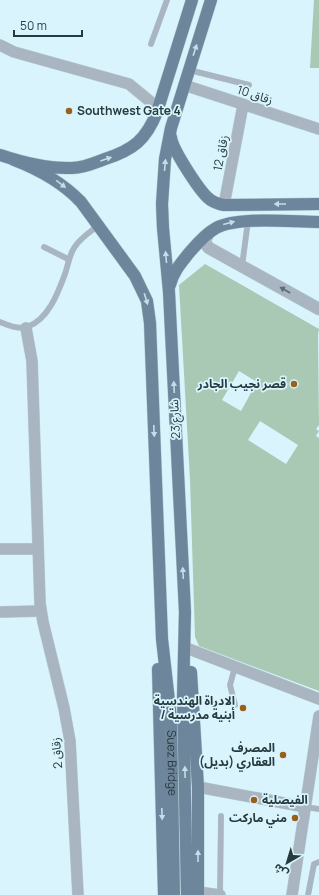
<svg xmlns="http://www.w3.org/2000/svg" width="319" height="895" font-family="Manrope,'Noto Sans Arabic',sans-serif">
	<rect width="100%" height="100%" fill="#d9f4fc"/>
	<!-- green -->
	<g fill="#aac9b4" fill-rule="evenodd">
		<path d="M314 0H319V68H310Z"/>
		<path d="M205 264 319 329 318 335 319 425 316 429 319 431 316 436 319 438V691L199 646 195 637 190 480 179 285ZM239 371 257 382 241 411 222 400ZM260 421 298 445 286 464 248 440Z"/>
	</g>
	<g fill="none" stroke-linecap="round" stroke-linejoin="round">
		<!-- service casing -->
		<g stroke="#b5cfd6" stroke-width="6">
			<g id="service">
				<path d="M151 44 167 0"/>
				<path d="M189 70 249 85"/>
				<path d="M44 247 68 259"/>
				<path d="M242 266 248 221"/>
				<path d="M0 322C7 325 19 330 27 327 48 320 58 293 65 274 68 265 69 256 74 248 80 238 90 232 99 225"/>
				<path d="M235 667 230 685 235 705"/>
				<path d="M305 807 319 809"/>
				<path d="M220 895 221 816"/>
				<path d="M308 895 314 864 319 862"/>
			</g>
		</g>
		<!-- minor casing -->
		<g stroke="#b5cfd6" stroke-width="12">
			<g id="minor">
				<path d="M0 45 14 52 129 84 152 103 157 112"/>
				<path d="M184 85 319 129"/>
				<path d="M224 205 243 105"/>
				<path d="M26 328 32 361 40 603 43 622 64 708 70 741 78 895"/>
				<path d="M0 549H38"/>
				<path d="M0 612 41 611"/>
				<path d="M189 649 319 699"/>
				<path d="M198 787 305 807"/>
				<path d="M198 892 220 895"/>
				<path d="M292 895 319 716"/>
			</g>
		</g>
		<!-- tertiary casing -->
		<g stroke="#b5cfd6" stroke-width="13">
			<path id="tertiary" d="M208 234 204 242 209 248 319 309"/>
		</g>
		<!-- primary casing -->
		<g stroke="#b5cfd6" stroke-width="13">
			<g id="primary">
				<path d="M171 137C172 149 198 188 207 197 212 202 218 204 224 205L319 204"/>
				<path d="M0 155C21 162 50 169 72 168 84 168 94 163 105 159 133 150 146 140 157 112L192 0"/>
				<path id="s1" d="M14 160C40 170 62 182 81 202L135 276 147 301 150 323 162 639 171 719 174 895"/>
				<path d="M170 285C173 272 181 263 189 253 196 245 205 234 216 228 238 216 292 222 319 222"/>
				<path d="M158 669 164 895"/>
				<path d="M191 672 198 787V895"/>
				<path d="M187 895 183 698 185 612 169 292 163 228 162 204 165 159 171 128 211 0"/>
			</g>
		</g>
		<!-- service -->
		<use href="#service" stroke="#a9b6c2" stroke-width="5.5"/>
		<!-- minor -->
		<use href="#minor" stroke="#a9b6c2" stroke-width="11"/>
		<!-- tertiary -->
		<use href="#tertiary" stroke="#a9b6c2" stroke-width="12"/>
		<!-- primary -->
		<use href="#primary" stroke="#6e869b" stroke-width="12"/>
	</g>
	<!-- one-way arrows -->
	<defs><path id="oneway-solid" d="M-6-.8H1V-3.2L6.5 0L1 3.2V.8H-6Z"/></defs>
	<g fill="#c4dee9">
		<use href="#oneway-solid" transform="translate(195 50) rotate(-72)"/>
		<use href="#oneway-solid" transform="translate(106 159) rotate(-19)"/>
		<use href="#oneway-solid" transform="translate(165 165) rotate(-85)"/>
		<use href="#oneway-solid" transform="translate(61 184) rotate(37)"/>
		<use href="#oneway-solid" transform="translate(280 204) rotate(180)"/>
		<use href="#oneway-solid" transform="translate(229 223) rotate(-15)"/>
		<use href="#oneway-solid" transform="translate(166 257) rotate(-95)"/>
		<use href="#oneway-solid" transform="translate(146 299) rotate(73)"/>
		<use href="#oneway-solid" transform="translate(174 387) rotate(-93)"/>
		<use href="#oneway-solid" transform="translate(154 431) rotate(88)"/>
		<use href="#oneway-solid" transform="translate(183 573) rotate(-93)"/>
		<use href="#oneway-solid" transform="translate(185 772) rotate(-91)"/>
		<use href="#oneway-solid" transform="translate(162 814) rotate(88)"/>
		<use href="#oneway-solid" transform="translate(198 856) rotate(-90)"/>
	</g>
	<use fill="#5b6c73" href="#oneway-solid" transform="translate(285 290) rotate(-150)"/>
	<!-- markers -->
	<g fill="#99601d" stroke="#d9f4fc" stroke-width="1.5">
		<circle cx="69" cy="111" r="4"/>
		<circle cx="294" cy="384" r="4"/>
		<circle cx="243" cy="708" r="4"/>
		<circle cx="283" cy="755" r="4"/>
		<circle cx="254" cy="800" r="4"/>
		<circle cx="295" cy="818" r="4"/>
	</g>
	<g text-anchor="middle" stroke-width="3.5" stroke-linejoin="round" paint-order="stroke">
		<!-- street labels -->
		<g font-size="12" fill="#273a3e" stroke="#d9f4fc">
			<text transform="translate(255 95) rotate(18)" y="4">زقاق 10</text>
			<text transform="translate(221 153) rotate(-79)" y="4">زقاق 12</text>
			<text transform="translate(175 419) rotate(-93)" y="4">شارع 23</text>
			<text transform="translate(57 753) rotate(-95)" y="4">زقاق 2</text>
			<text dy="4" stroke="none"><textPath href="#s1" startOffset="662">Suez Bridge</textPath></text>
		</g>
		<!-- poi labels -->
		<g font-size="12" font-weight="bold" fill="#273a3e" stroke="#d9f4fc" text-anchor="end">
			<text x="77" y="115" text-anchor="start">Southwest Gate 4</text>
			<text x="286" y="388">قصر نجيب الجادر</text>
			<text x="235" y="705">الادراة الهندسية<tspan x="235" dy="14">/ أبنية مدرسية</tspan></text>
			<text x="275" y="752">المصرف<tspan x="275" dy="14">العقاري (بديل)</tspan></text>
			<text x="262" y="804" text-anchor="start">الفيصلية</text>
			<text x="287" y="822">مني ماركت</text>
		</g>
	</g>
	<!-- north arrow -->
	<g transform="translate(287 863) rotate(218)" stroke="#d9f4fc" stroke-width="3" paint-order="stroke">
	<path d="M0-3L7 15L0 10L-7 15Z" fill="#273a3e"/>
	<text y="-6" font-size="11" font-weight="bold" text-anchor="middle" fill="#273a3e">ش</text>
	</g>
	<!-- scale -->
	<path d="M14 30v6h68v-6" fill="none" stroke="#273a3e" stroke-width="2"/>
	<text x="20" y="30" font-size="12" fill="#273a3e" stroke="#d9f4fc" stroke-width="3" paint-order="stroke">50 m</text>
</svg>
